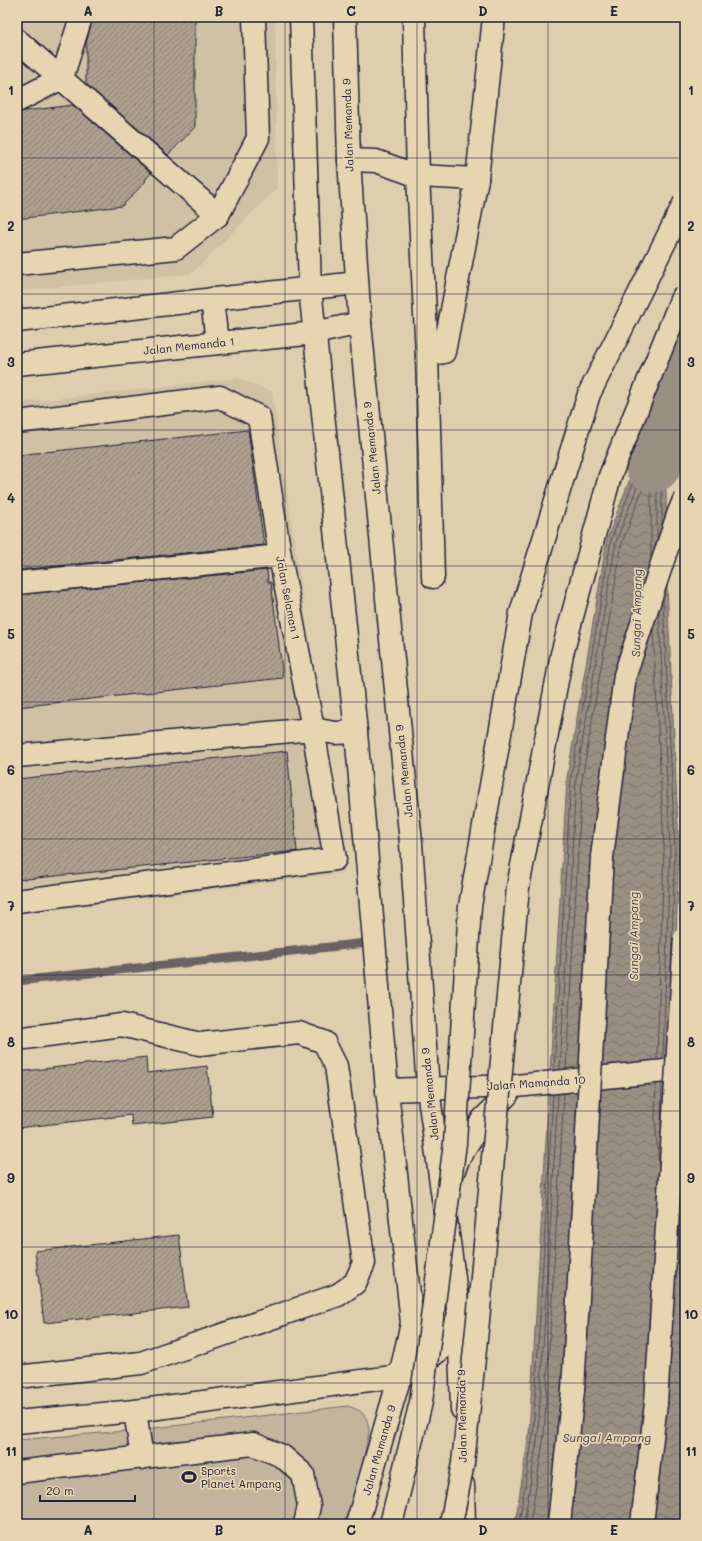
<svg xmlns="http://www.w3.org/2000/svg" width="702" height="1541" font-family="Mali,sans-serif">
	<defs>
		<pattern id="water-waves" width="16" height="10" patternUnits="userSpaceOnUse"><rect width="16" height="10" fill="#9a8f83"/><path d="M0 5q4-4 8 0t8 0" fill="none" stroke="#7d746c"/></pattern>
		<pattern id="building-hatch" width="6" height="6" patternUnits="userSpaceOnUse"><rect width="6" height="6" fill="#aea08f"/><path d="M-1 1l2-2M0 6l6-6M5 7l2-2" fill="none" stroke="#8d8276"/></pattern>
	</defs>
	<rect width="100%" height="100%" fill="#dfcead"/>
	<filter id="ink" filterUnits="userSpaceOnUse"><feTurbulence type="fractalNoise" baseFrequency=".025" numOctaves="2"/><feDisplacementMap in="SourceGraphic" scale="8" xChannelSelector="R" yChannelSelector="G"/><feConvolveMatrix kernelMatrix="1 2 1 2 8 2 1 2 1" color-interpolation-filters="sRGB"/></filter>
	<g filter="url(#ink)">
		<!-- built -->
		<g fill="#d0c0a4">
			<path d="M17 17H275L277 188 191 274 17 291Z"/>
			<path d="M238 378 272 392 344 873 17 914V403Z"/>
		</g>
		<!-- pitch -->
		<path fill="#c3b49d" stroke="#726b6c" d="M348 1406C363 1411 368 1415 369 1432L350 1524H17V1440L137 1430Z"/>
		<!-- water -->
		<path fill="url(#water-waves)" stroke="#6a6366" d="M665 387 667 586 679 848 670 1118 680 1246 685 1271V1524H515L529 1434 567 778 607 539Z"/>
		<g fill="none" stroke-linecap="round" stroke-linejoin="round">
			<!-- shore -->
			<g stroke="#524e58" stroke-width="1">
				<path d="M663 598 675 848 671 970"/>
				<path d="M659 611 670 848 663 1059"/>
				<path d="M653 627 664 848 657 1060"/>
				<path d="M566 1069 582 780 622 543 647 477 649 476 651 478V557"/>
				<path d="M554 1070 571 778 611 540 658 418 659 417 661 419 662 525"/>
				<path d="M560 1070 576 779 616 542 653 445 655 444 657 446V540"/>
				<path d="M656 1084 655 1118 659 1166"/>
				<path d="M661 1125 662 1083"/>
				<path d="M519 1524 533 1434 553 1094"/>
				<path d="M524 1524 538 1434 558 1094"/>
				<path d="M530 1524 544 1435 564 1093"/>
			</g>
			<!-- stream -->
			<path stroke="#6a6366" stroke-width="9" d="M17 981 375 942"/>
			<!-- river -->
			<path stroke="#9a8f83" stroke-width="57" d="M653 464 665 387 685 356"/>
		</g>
		<!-- building -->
		<g fill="url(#building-hatch)" stroke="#22223b">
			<path d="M93 17H195V127L168 155 86 84V44Z"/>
			<path d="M73 105 151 173 145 180 146 181 122 206 17 219V113L25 111Z"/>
			<path d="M248 430 264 545 17 570V455Z"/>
			<path d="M267 570 268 582H271L283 678 17 707V595Z"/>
			<path d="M287 751 297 851 17 880V779Z"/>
			<path d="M146 1057 147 1073 207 1066 213 1117 132 1126 131 1115 17 1128V1072Z"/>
			<path d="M179 1235 188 1307 44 1323 35 1251Z"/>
		</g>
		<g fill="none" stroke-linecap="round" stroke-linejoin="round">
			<!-- minor casing -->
			<g stroke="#22223b" stroke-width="25">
				<g id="minor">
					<path d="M301 17 310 288 356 732 387 1090 412 1323 400 1376 357 1524"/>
					<path d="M345 17 349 160 360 323 411 843 428 1089 459 1315 462 1409"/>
					<path d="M414 17 418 176 427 355"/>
					<path d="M17 40 218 215"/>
					<path d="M17 101 62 78 81 17"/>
					<path d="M349 160 376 161 418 176 477 179"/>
					<path d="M17 264 176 248 218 215 258 138 254 17"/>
					<path d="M212 299 217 343"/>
					<path d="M17 321 357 283"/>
					<path d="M17 364 315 333 360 323"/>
					<path d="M17 422 220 397 259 417 280 556 313 729 335 859 17 901"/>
					<path d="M433 577 427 355 444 352 477 179 494 17"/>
					<path d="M17 583 280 556"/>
					<path d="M17 756 313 729 335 733 356 732"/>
					<path d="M17 1039 122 1025 200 1044 299 1033 324 1042 336 1066 364 1263 355 1283 338 1295 141 1363 17 1377"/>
					<path d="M387 1090 516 1086 685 1069"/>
					<path d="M453 1173 459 1157 483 1119 507 1095"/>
					<path d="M135 1411 142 1458"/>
					<path d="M17 1422 135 1411 400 1376 418 1367 443 1347 458 1318"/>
					<path d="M17 1472 253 1444 282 1456 303 1474 309 1506 305 1524"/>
					<path d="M463 1485 464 1524"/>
				</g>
			</g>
			<!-- highway casing -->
			<g stroke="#22223b" stroke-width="25">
				<g id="highway">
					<path d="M559 1524 573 1390"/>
					<path d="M642 1524 656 1403"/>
				</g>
			</g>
			<!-- minor -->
			<use href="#minor" stroke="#e7d5b2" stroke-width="22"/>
			<!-- highway -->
			<use href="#highway" stroke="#e7d5b2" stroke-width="22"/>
			<!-- highway-bridge casing -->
			<g stroke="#22223b" stroke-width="25" stroke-linecap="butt">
				<g id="highway-bridge">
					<path d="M573 1390 602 857 625 675 679 512 685 498"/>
					<path d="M656 1403 685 938"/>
					<path d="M391 1524 421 1402 455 1143 470 906 521 613 589 394 685 202"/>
					<path d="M451 1524 463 1463 478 1320 518 887 562 654 610 476 681 300 685 294"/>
				</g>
			</g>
			<!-- highway-bridge -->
			<use href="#highway-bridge" stroke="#e7d5b2" stroke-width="22"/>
		</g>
	</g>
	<!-- grid -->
	<path fill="none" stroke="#22223b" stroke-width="1" stroke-opacity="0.55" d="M154 17V1524M285 17V1524M417 17V1524M548 17V1524M17 158H685M17 294H685M17 430H685M17 566H685M17 702H685M17 839H685M17 975H685M17 1111H685M17 1247H685M17 1383H685"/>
	<!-- icons -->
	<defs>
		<g id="stadium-bare" transform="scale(1.2)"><path d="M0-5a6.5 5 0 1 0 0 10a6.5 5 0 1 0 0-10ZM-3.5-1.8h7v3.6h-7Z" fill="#22223b" stroke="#e7d5b2" stroke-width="2.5" paint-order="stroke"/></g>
	</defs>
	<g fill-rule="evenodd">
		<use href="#stadium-bare" x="189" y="1477"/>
	</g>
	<g text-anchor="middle" stroke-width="3.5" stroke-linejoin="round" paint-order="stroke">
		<!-- street labels -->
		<g font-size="11" fill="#22223b" stroke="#e7d5b2">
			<text transform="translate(348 125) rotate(-92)" y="4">Jalan Memanda 9</text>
			<text transform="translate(189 346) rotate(-6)" y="4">Jalan Memanda 1</text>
			<text transform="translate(372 448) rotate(-96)" y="4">Jalan Memanda 9</text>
			<text transform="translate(288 598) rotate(79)" y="4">Jalan Selaman 1</text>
			<text transform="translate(404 771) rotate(-96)" y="4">Jalan Memanda 9</text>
			<text transform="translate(536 1083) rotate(-4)" y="4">Jalan Mamanda 10</text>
			<text transform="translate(430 1094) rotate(-96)" y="4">Jalan Memanda 9</text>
			<text transform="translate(462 1416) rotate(-91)" y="4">Jalan Memanda 9</text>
			<text transform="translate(379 1450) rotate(-74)" y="4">Jalan Mamanda 9</text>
		</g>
		<!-- poi labels -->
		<g font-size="11" fill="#22223b" stroke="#e7d5b2" text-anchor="start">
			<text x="201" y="1475">Sports<tspan x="201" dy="13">Planet Ampang</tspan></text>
		</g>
		<!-- water labels -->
		<g font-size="12" font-style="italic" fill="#464351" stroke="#e7d5b2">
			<text transform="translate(637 613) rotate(-89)" y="4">Sungai Ampang</text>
			<text transform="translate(634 936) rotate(-90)" y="4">Sungai Ampang</text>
			<text x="607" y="1442">Sungai Ampang</text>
		</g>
	</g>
	<!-- margin -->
	<rect width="702" height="1541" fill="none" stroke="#e7d5b2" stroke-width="44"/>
	<!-- scale -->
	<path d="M40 1495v6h95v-6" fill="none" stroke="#22223b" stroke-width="2"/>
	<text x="46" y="1495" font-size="12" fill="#22223b" stroke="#e7d5b2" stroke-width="3" paint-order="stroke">20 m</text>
	<rect x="22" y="22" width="658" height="1497" fill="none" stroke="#22223b" stroke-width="1.5"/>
	<g font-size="13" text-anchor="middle" font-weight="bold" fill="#22223b">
		<text x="88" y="16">A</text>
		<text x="219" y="16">B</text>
		<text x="351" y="16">C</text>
		<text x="483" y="16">D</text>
		<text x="614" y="16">E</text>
		<text x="11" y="95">1</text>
		<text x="691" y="95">1</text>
		<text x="11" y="231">2</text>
		<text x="691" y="231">2</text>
		<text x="11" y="367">3</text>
		<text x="691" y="367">3</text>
		<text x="11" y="503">4</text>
		<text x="691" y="503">4</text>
		<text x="11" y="639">5</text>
		<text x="691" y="639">5</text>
		<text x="11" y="775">6</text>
		<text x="691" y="775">6</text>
		<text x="11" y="911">7</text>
		<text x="691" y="911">7</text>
		<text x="11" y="1047">8</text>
		<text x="691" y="1047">8</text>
		<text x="11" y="1183">9</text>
		<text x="691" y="1183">9</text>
		<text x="11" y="1319">10</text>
		<text x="691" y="1319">10</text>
		<text x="11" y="1456">11</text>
		<text x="691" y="1456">11</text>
		<text x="88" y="1535">A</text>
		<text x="219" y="1535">B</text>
		<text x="351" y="1535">C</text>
		<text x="483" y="1535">D</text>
		<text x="614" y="1535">E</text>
	</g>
</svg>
